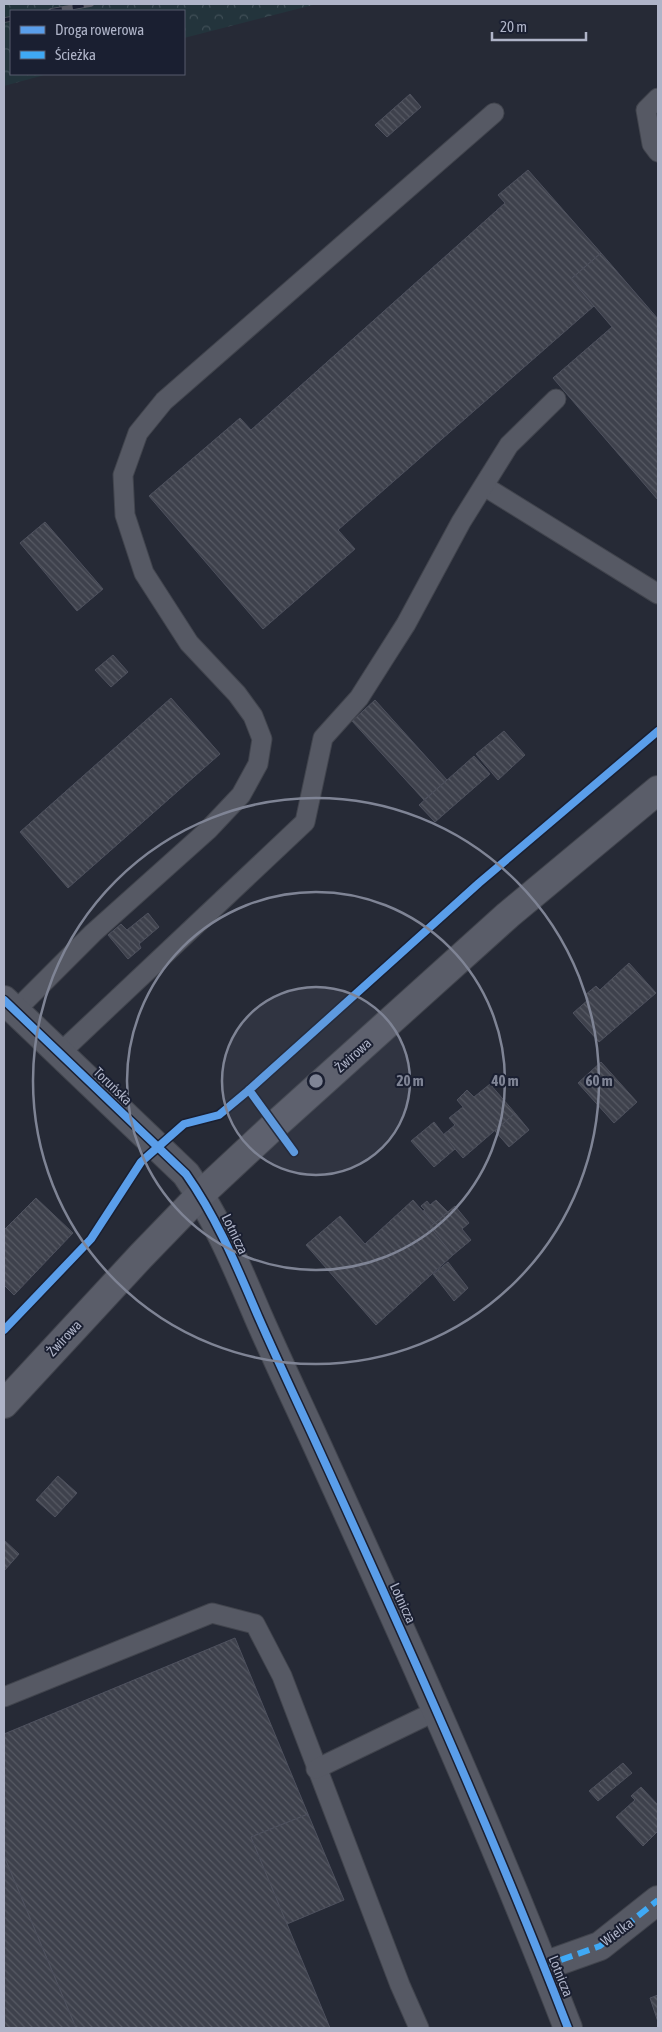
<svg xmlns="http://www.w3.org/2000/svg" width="662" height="2032" font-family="'Asap Condensed',sans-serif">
	<defs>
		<pattern id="forest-crowns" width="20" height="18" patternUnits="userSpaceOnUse" patternTransform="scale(1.25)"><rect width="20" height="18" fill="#23343c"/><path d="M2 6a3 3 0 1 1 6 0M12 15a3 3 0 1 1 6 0" fill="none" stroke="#404f57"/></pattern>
		<pattern id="building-back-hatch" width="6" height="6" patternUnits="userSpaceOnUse" patternTransform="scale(1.25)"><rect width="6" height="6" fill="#3e414c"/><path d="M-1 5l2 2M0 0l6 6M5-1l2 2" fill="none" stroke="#575a64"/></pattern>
	</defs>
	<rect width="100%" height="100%" fill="#262a36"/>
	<!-- forest -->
	<path fill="url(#forest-crowns)" d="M4 4H317L184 38V11H11V74H48L4 86Z"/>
	<!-- building -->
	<g fill="url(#building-back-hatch)" stroke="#4e515e">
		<path d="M410 94 421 107 387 137 375 125Z"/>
		<path d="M528 170 601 253 571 279 594 306 338 530 355 549 263 629 149 496 240 418 251 430 505 203 498 195Z"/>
		<path d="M601 253 658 319V500L553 378 612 327 571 279Z"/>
		<path d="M45 522 103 589 77 611 20 543Z"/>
		<path d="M113 655 128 672 111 687 95 670Z"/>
		<path d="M171 698 220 754 68 888 20 832Z"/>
		<path d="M375 700 447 780 424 800 352 721Z"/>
		<path d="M504 731 525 755 498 780 476 754Z"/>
		<path d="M474 756 490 774 435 822 419 805Z"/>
		<path d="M148 913 159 927 139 944 141 948 128 959 108 935 121 924 127 930Z"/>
		<path d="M629 963 656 993 599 1042 573 1013 589 999 585 995 596 986 600 990Z"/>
		<path d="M601 1062 637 1102 614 1123 578 1083Z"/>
		<path d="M490 1084 515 1113 463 1158 443 1135 455 1125 449 1118 463 1107 457 1100 467 1090 474 1097Z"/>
		<path d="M515 1113 529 1130 509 1147 495 1131Z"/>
		<path d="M434 1122 455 1149 434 1167 411 1141Z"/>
		<path d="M36 1198 73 1233 14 1295 4 1285V1230Z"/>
		<path d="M413 1200 434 1224 430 1227 453 1255 376 1325 306 1245 340 1216 365 1244Z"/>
		<path d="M436 1200 448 1212 434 1224 423 1211 425 1210 421 1206 427 1201 430 1205Z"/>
		<path d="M455 1206 469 1223 462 1229 471 1240 453 1255 430 1227Z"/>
		<path d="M448 1262 468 1288 454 1301 433 1274Z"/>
		<path d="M58 1476 77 1493 55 1517 36 1500Z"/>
		<path d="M4 1540 19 1554 4 1571Z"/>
		<path d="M235 1638 308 1814 251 1837 330 2028H76L4 1856V1734Z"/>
		<path d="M623 1763 632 1773 598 1801 589 1791Z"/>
		<path d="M641 1787 658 1805V1831L643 1846 616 1817 635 1800 631 1796Z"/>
		<path d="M308 1814 344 1900 287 1924 251 1837Z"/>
		<path d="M4 1856 76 2028H4Z"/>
		<path d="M658 1995V2022L650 1998Z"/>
	</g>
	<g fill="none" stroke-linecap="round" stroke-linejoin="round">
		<!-- lane casing -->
		<g stroke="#41444d" stroke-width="21">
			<g id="lane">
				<path d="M658 98 646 110 652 144 658 152"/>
				<path d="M484 486 658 594"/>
				<path d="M15 1011 93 933 208 830 241 795 258 764 262 739 253 716 237 694 189 643 144 573 125 515 123 475 138 433 164 401 494 113"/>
				<path d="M60 1053 305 822 323 738 359 698 385 657 406 624 461 522 509 445 556 399"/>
				<path d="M4 1697 212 1613 255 1624 282 1676 400 1985 419 2028"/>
				<path d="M316 1769 436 1711"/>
			</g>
		</g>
		<!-- street casing -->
		<g stroke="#41444d" stroke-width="30">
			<g id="street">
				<path d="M4 1000 186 1174C217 1218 237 1267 258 1316 275 1355 293 1393 311 1432 401 1629 490 1826 568 2028"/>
				<path d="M544 1966 600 1946 658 1900"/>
			</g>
		</g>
		<!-- secondary casing -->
		<g stroke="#41444d" stroke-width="30">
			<path id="secondary" d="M4 1404 141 1256 201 1194 275 1125 508 915 658 790"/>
		</g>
		<!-- lane -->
		<use href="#lane" stroke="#565964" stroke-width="19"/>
		<!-- street -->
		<use href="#street" stroke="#565964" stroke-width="28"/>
		<!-- secondary -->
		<use href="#secondary" stroke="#5a5d69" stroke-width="28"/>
		<!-- rail casing -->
		<g stroke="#555862" stroke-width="5.5">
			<g id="rail">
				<path d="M51 11 91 4"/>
				<path d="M4 20 11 19"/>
			</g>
		</g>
		<!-- rail -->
		<use href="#rail" stroke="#1a1f31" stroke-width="4" stroke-dasharray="11" stroke-linecap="butt"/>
		<!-- quiet -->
		<path stroke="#3fa9f5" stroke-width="6" stroke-dasharray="12 6" stroke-linecap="butt" d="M544 1966 600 1946 658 1900"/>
		<!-- cycleway casing -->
		<g stroke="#1a1f31" stroke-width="11">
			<g id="cycleway">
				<path d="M4 1000 186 1174C217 1218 237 1267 258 1316 275 1355 293 1393 311 1432 401 1629 490 1826 568 2028"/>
				<path d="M249 1090 294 1152"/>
				<path d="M4 1330 91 1239 141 1162 184 1124 219 1115 249 1090 479 883 658 731"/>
			</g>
		</g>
		<!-- cycleway -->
		<use href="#cycleway" stroke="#5a9eea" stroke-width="8"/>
	</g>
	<!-- distance rings -->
	<circle cx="316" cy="1081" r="94" fill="#7f8495" fill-opacity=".12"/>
	<g fill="none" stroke="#7f8495" stroke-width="2.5">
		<circle cx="316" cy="1081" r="94"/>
		<circle cx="316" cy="1081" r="189"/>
		<circle cx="316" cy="1081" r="283"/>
	</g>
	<g text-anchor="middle" stroke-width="4" stroke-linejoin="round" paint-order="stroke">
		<!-- street labels -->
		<g font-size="14" fill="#afb4c8" stroke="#1a1f31">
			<text transform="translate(353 1055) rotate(-42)" y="5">Żwirowa</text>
			<text transform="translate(113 1086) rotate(44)" y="5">Toruńska</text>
			<text transform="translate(235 1234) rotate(64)" y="5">Lotnicza</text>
			<text transform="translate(64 1338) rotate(-47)" y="5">Żwirowa</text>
			<text transform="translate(403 1603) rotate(65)" y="5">Lotnicza</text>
			<text transform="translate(617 1932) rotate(-37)" y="5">Wielka</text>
			<text transform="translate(561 1976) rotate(68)" y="5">Lotnicza</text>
		</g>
	</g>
	<circle cx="316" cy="1081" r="8" fill="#7f8495" stroke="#1a1f31" stroke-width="2.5"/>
	<g font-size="15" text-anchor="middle" font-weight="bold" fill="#7f8495" stroke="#1a1f31" stroke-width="4" stroke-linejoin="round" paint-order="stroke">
		<text x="410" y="1086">20 m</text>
		<text x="505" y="1086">40 m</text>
		<text x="599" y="1086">60 m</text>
	</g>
	<!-- border -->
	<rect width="662" height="2032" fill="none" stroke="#afb4c8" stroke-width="10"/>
	<!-- legend -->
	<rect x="10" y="10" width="175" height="65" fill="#1a1f31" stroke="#565b6d"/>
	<rect x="20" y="26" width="25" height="8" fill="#5a9eea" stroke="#565b6d"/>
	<text x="55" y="35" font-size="15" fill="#afb4c8">Droga rowerowa</text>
	<rect x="20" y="51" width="25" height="8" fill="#3fa9f5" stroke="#565b6d"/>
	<text x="55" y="60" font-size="15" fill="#afb4c8">Ścieżka</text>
	<!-- scale -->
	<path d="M492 32v8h94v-8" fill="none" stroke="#afb4c8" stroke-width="2.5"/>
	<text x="500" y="32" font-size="15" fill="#afb4c8" stroke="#1a1f31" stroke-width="4" paint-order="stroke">20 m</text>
</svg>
